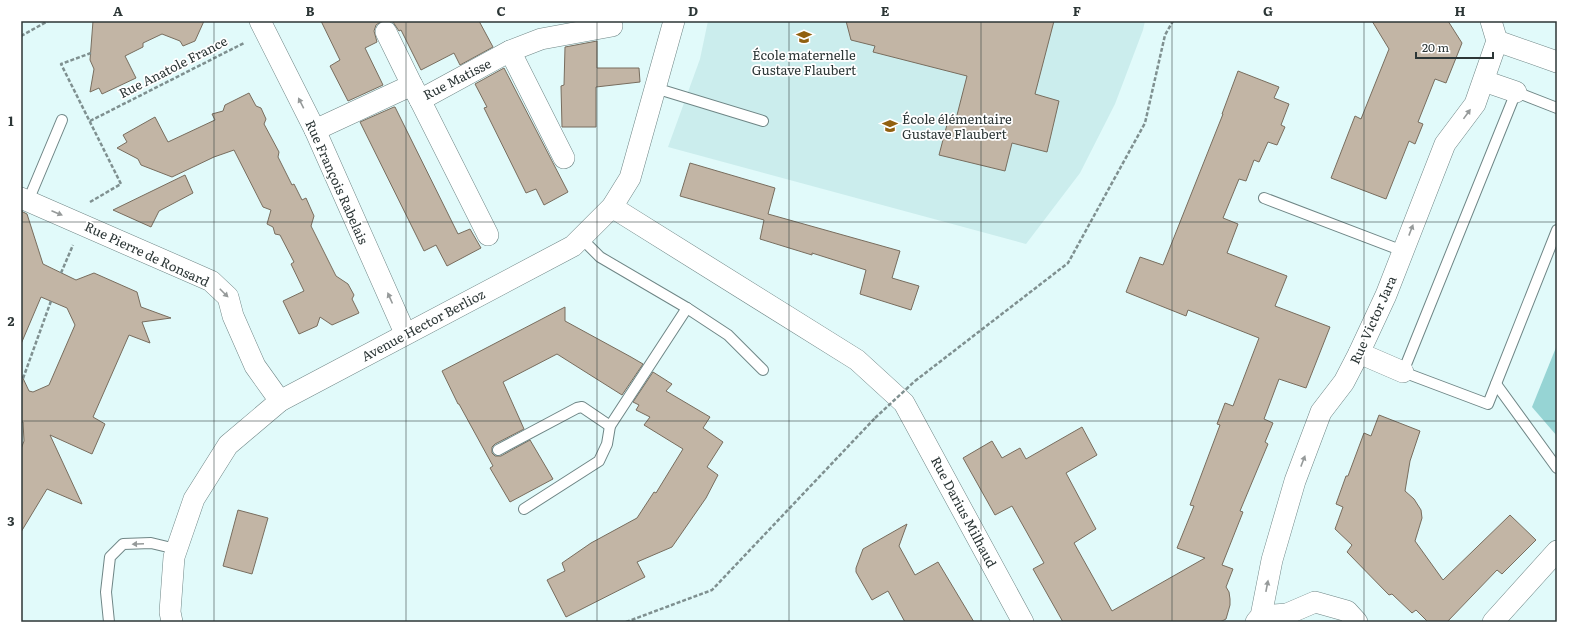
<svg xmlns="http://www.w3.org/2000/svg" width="1578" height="643" font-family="Literata,serif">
	<rect width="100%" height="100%" fill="#e1fafa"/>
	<!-- built -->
	<path fill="#cbeded" d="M708 21H1145L1143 30 1115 104 1080 173 1026 244 668 147 700 59Z"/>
	<!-- green -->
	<path fill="#96d4d4" d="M1557 345V436L1532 407Z"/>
	<!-- building -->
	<g fill="#c2b5a5" stroke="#786d5e">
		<path d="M93 21H204L195 41 183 46 180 41 162 34 143 43V47L125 56 136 78 102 94 99 88 90 92 94 69 90 60Z"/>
		<path d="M321 21H382L376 25 374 31 377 42 365 48 383 85 348 101 330 66 340 60Z"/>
		<path d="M390 21H479L493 47 460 65 454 53 421 70 401 30 399 31 393 22Z"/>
		<path d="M846 21H1054L1035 94 1059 101 1047 152 1012 143 1005 171 939 155 949 117 956 119 967 76 873 52 875 46 851 40Z"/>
		<path d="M1372 21H1448L1462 43 1446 83 1435 79 1418 122 1423 124 1415 144 1409 141 1386 199 1331 178 1355 116 1361 119 1389 49Z"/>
		<path d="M597 41V68H639L640 82 596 87V127H562L561 86 564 85 565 47Z"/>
		<path d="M504 68 568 192 544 205 536 189 526 193 484 108 487 107 475 84Z"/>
		<path d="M1238 71 1279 87 1274 98 1289 104 1281 125 1285 127 1277 145 1268 142 1259 162 1254 160 1246 181 1239 179 1223 218 1238 224 1227 253 1287 276 1275 306 1330 327 1306 388 1279 379 1264 419 1273 423 1265 442 1268 444 1240 511 1243 512 1222 565 1233 569 1226 587 1229 592 1230 599V605L1226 619 1220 622H1063L1033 569 1044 563 1012 506 995 515 963 458 992 441 1002 458 1020 448 1026 459 1082 427 1097 455 1066 473 1096 529 1074 543 1112 611 1205 558 1177 548 1194 506 1190 505 1220 425 1217 424 1225 403 1233 406 1259 338 1188 310 1186 316 1126 292 1140 257 1163 265 1223 114H1222Z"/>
		<path d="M249 93 256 106 261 108 266 119 264 124 279 152 278 157 292 185 294 184 302 200 306 198 314 216 311 226 336 276 348 284 354 295 352 299 359 313 332 325 320 317 317 326 299 334 283 301 304 291 291 264 294 262 280 235 275 234 273 227 267 224 271 210 263 207 234 150 214 157 172 177 141 165 138 159 117 148 127 142 123 135 155 117 168 142 215 120 212 114 223 111 225 105Z"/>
		<path d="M394 107H395L458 234 470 229 481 248 447 266 436 245 424 251 360 122Z"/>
		<path d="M690 163 775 188 768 214 900 251 892 278 919 286 911 310 860 294 866 270 812 253V255L760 239 764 220 680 196Z"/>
		<path d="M185 175 193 193 159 211 151 227 113 210Z"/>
		<path d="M21 211 27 214 43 264 76 280 94 273 137 292 141 307 171 318 142 322 150 343 129 335 93 417 105 424 92 454 50 435 82 504 47 489 21 532V449L24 441 23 422H21V374L29 391 33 392 49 385 75 325 67 308 41 297 21 344Z"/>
		<path d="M565 307V321L631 357 643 364 622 395 557 354 503 382 524 429 495 444 492 447V453L495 456H501L530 440 553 479 510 502 490 468 493 466 459 404H458L442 371Z"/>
		<path d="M653 372 672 384 666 391 710 417 703 428 723 442 707 467 718 475 706 498 672 547 637 562 645 577 566 617 547 580 565 571 562 563 591 543 637 518 654 492 656 493 683 449 644 425 650 417 636 410 639 405 633 402Z"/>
		<path d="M1379 415 1420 431 1410 461 1405 491 1414 499 1421 510 1422 518 1415 541 1443 580 1510 515 1536 540 1502 574 1497 570 1447 622H1428L1416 610 1412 613 1392 594 1389 595 1347 552 1352 545 1335 529 1343 507 1336 504 1346 476H1348L1364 433 1371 436Z"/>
		<path d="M238 510 268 518 252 574 223 566Z"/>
		<path d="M907 524 899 546 915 575 938 562 974 622H905L888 591 872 600 856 572V568L863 549Z"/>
	</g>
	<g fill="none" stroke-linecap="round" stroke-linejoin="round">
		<!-- service casing -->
		<g stroke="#6f8686" stroke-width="12">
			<g id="service">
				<path d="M655 88 763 121"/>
				<path d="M1557 108 1516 92 1403 372 1488 404 1557 230"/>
				<path d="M1264 198 1403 251"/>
				<path d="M28 201 62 120"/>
				<path d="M581 238 600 257 687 308 728 335 763 370"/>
				<path d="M1496 384 1557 468"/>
				<path d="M498 450 577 408 582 407 610 426"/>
				<path d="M524 509 599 461 607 444 610 426 687 308"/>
				<path d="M109 622 106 592 110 557 123 544 151 543 176 549"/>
			</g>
		</g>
		<!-- minor casing -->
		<g stroke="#6f8686" stroke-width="22">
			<g id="minor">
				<path d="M260 21 315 130 405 333"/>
				<path d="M386 32 412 85"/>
				<path d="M1497 41 1557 62"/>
				<path d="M510 51 564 158"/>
				<path d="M1484 81 1516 92"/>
				<path d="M420 100 488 235"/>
				<path d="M315 130 412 85 420 100 510 51 541 39 612 26"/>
				<path d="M21 198 211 281 228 297 233 316 255 366 280 401"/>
				<path d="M612 207 857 360 904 403 1023 622"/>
				<path d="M1359 353 1403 372"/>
				<path d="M1261 616 1287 614 1315 602 1347 611 1357 622"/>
				<path d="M172 622 170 612 174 557 194 499 228 445 280 401 573 246 612 207 630 178 674 21"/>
				<path d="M1256 622 1261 616 1272 560 1295 481 1321 412 1344 382 1359 353 1386 295 1445 144 1475 104 1497 41 1491 21"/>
				<path d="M1493 622 1557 551"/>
			</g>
		</g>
		<!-- path -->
		<g stroke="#7f9090" stroke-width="2.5" stroke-dasharray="4 2" stroke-linecap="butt">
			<path d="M21 36 48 21"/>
			<path d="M90 121 244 43"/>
			<path d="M90 202 121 184 61 64 91 53"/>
			<path d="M61 273 73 245"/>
			<path d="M915 381 1068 263 1145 123 1165 35 1173 21"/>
			<path d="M21 384 51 301"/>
			<path d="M626 622 712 590 875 418"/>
		</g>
		<!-- service -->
		<use href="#service" stroke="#fff" stroke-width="10"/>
		<!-- minor -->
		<use href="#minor" stroke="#fff" stroke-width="21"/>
		<!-- path-bridge -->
		<path stroke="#7f9090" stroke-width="2.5" stroke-dasharray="4 2" stroke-linecap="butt" d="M875 418 915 381"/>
	</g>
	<!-- one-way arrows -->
	<defs><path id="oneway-solid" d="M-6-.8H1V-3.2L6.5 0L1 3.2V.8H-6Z"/></defs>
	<g fill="#969a9a">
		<use href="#oneway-solid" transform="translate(301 103) rotate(-117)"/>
		<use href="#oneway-solid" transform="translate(1467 114) rotate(-54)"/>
		<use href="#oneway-solid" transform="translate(57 213) rotate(23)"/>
		<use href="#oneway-solid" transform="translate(1411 230) rotate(-69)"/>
		<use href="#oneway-solid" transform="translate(224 293) rotate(45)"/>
		<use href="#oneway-solid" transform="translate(390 298) rotate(-114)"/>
		<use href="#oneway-solid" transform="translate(1303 461) rotate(-69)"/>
		<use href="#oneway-solid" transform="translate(138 544) rotate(178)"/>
		<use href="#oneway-solid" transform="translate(1267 586) rotate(-79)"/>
	</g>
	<!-- grid -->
	<path fill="none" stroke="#2c3636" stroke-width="1" stroke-opacity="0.55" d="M214 21V622M406 21V622M597 21V622M789 21V622M981 21V622M1172 21V622M1364 21V622M21 222H1557M21 421H1557"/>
	<!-- icons -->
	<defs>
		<g id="school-bare" transform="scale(1.2)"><path d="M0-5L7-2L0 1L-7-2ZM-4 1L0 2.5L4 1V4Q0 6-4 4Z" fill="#91600f" stroke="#fff" stroke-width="2.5" paint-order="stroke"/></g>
	</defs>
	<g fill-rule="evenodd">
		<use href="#school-bare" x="804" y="37"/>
		<use href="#school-bare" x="890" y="126"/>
	</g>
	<g text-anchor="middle" stroke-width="3.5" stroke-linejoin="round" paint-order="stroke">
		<!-- poi labels -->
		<g font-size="13" fill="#2c3636" stroke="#fff">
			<text x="804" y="60">École maternelle<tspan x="804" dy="15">Gustave Flaubert</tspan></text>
			<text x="902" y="124" text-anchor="start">École élémentaire<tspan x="902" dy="15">Gustave Flaubert</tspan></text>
		</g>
		<!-- street labels -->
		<g font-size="13" fill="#2c3636" stroke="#fff">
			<text transform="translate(173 67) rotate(-27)" y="5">Rue Anatole France</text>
			<text transform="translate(457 79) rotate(-27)" y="5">Rue Matisse</text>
			<text transform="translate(337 182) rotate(66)" y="5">Rue François Rabelais</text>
			<text transform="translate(147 254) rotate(25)" y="5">Rue Pierre de Ronsard</text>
			<text transform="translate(1373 320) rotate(-66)" y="5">Rue Victor Jara</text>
			<text transform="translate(423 325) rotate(-28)" y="5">Avenue Hector Berlioz</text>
			<text transform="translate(964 512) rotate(62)" y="5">Rue Darius Milhaud</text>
		</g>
	</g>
	<!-- border -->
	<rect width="1578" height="643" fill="none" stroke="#ffffff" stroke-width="44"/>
	<!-- scale -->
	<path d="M1416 52v6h77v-6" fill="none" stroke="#2c3636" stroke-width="2"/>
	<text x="1422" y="52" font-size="12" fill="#2c3636" stroke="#ffffff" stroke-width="3" paint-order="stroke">20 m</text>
	<rect x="22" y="22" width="1534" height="599" fill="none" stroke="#2c3636" stroke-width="1.5"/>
	<g font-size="13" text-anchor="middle" font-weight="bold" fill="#2c3636">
		<text x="118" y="16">A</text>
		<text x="310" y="16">B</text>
		<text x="501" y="16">C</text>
		<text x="693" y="16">D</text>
		<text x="885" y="16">E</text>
		<text x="1077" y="16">F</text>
		<text x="1268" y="16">G</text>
		<text x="1460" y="16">H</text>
		<text x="11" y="126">1</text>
		<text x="11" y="326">2</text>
		<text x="11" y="526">3</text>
	</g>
</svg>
